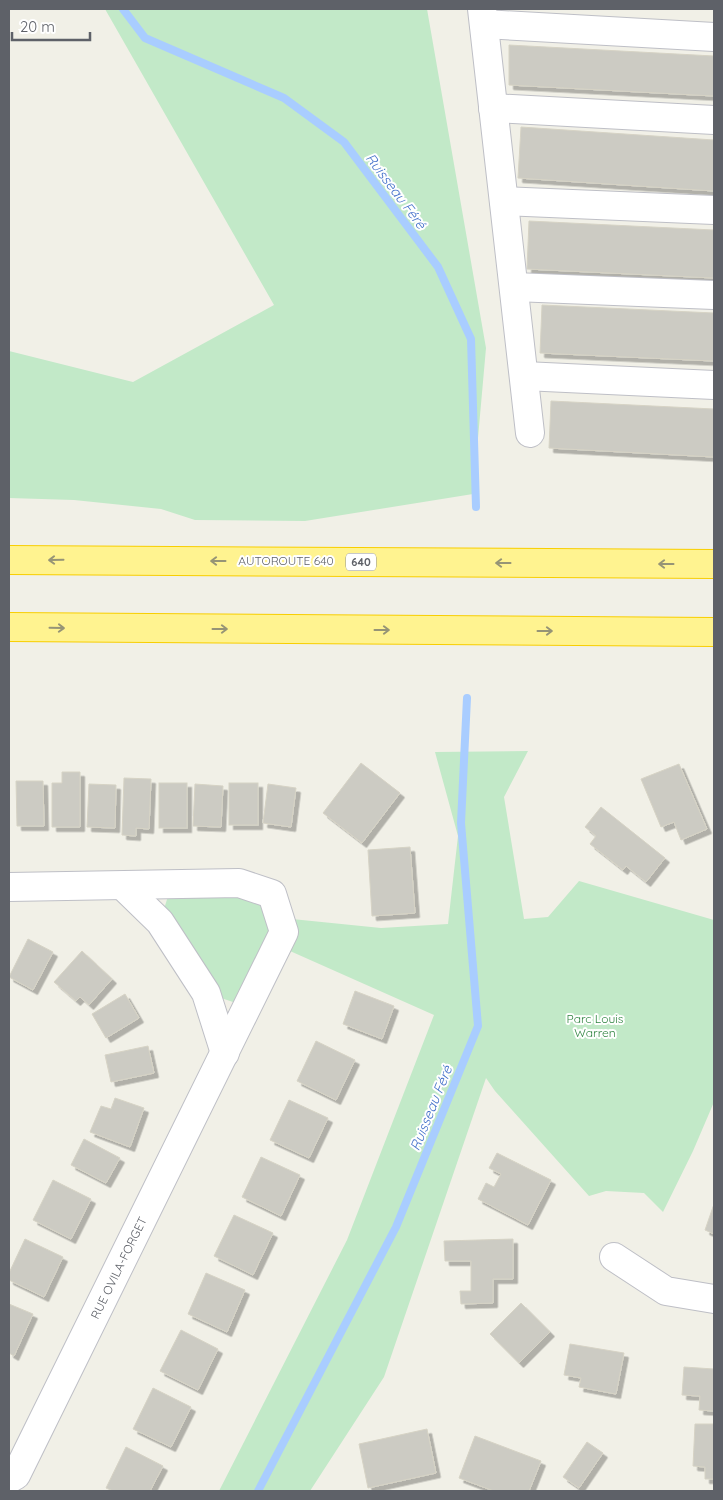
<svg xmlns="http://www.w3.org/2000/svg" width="723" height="1500" font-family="Quicksand,sans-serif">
	<defs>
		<filter id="shadow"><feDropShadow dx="4.5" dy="4.5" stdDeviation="0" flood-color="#0004"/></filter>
	</defs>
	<rect width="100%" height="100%" fill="#f1f0e7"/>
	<!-- green -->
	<g fill="#c2e9c8">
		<path d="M105 9H427L486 348 473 494 305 521 195 520 161 509 74 500 9 498V351L133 382 274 305Z"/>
		<path d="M528 751 504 797 524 919 548 917 579 881 714 920V1102L693 1151 663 1212 644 1193 606 1191 589 1196 495 1091 486 1078 384 1377 310 1491H219L347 1240 434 1015 290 951 286 932 292 919 381 928 448 924 458 836 435 752Z"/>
		<path d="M169 893 272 894 284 932 242 1005 206 993 160 922Z"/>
	</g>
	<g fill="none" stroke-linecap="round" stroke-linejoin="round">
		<!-- stream -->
		<g stroke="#a9cdff" stroke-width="8">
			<path d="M123 9 145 38 284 98 344 142 438 267 471 339 476 507"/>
			<path d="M258 1491 396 1227 478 1026 461 823 467 698"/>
		</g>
	</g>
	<!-- building -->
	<g fill="#cccbc3" stroke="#d6d3c5" filter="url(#shadow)">
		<path d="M509 45 714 56V96L509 85Z"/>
		<path d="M521 127 714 140V191L518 178Z"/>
		<path d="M529 221 714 230V278L527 269Z"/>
		<path d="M542 305 714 313V361L540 353Z"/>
		<path d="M551 401 714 409V457L549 448Z"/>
		<path d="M361 763 400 793 362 843 323 813Z"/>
		<path d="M679 764 707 829 681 840 674 822 661 827 641 779Z"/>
		<path d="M62 772H80V827H52V783H62Z"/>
		<path d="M124 778 151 779 149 829 136 828V836L122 835Z"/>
		<path d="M16 781H43L44 826H17Z"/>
		<rect x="159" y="783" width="28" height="45"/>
		<rect x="229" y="783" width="29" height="42"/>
		<path d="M89 784 116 785 115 828 87 827Z"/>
		<path d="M195 784 223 786 221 827 193 826Z"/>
		<path d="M268 784 296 788 291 827 263 823Z"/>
		<path d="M601 807 665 858 646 882 626 866 623 870 590 844 596 836 585 827Z"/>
		<path d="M410 847 415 913 372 916 368 850Z"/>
		<path d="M28 939 53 952 33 990 9 977Z"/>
		<path d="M82 951 112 979 89 1005 80 997 76 1001 54 982Z"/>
		<path d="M355 991 394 1006 382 1039 343 1024Z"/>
		<path d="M125 994 139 1018 106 1038 92 1014Z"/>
		<path d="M316 1041 355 1060 336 1100 297 1081Z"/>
		<path d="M148 1046 154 1073 111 1082 105 1055Z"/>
		<path d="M115 1098 144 1108 130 1147 90 1132 101 1106 111 1109Z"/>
		<path d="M289 1100 328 1118 309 1158 270 1140Z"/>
		<path d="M84 1139 120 1158 106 1183 71 1165Z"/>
		<path d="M497 1153 551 1180 528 1225 478 1199 486 1183 494 1187 501 1174 489 1168Z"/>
		<path d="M261 1157 300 1175 281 1216 242 1197Z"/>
		<path d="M53 1180 91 1199 71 1239 33 1220Z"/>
		<path d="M714 1204V1234L705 1230Z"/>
		<path d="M234 1215 273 1233 253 1275 214 1256Z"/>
		<path d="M25 1239 63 1257 44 1297 9 1280V1273Z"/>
		<path d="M513 1239V1279H493V1303L461 1304 460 1291H471V1261H445L444 1241Z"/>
		<path d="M206 1273 245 1290 227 1332 188 1314Z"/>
		<path d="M521 1303 550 1332 519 1363 490 1334Z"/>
		<path d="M9 1304 33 1314 14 1356 9 1353Z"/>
		<path d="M181 1330 218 1349 198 1390 160 1371Z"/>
		<path d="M570 1344 624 1353 616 1394 579 1387 581 1378 564 1375Z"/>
		<path d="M684 1367 714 1369V1411L699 1410 700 1396 682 1395Z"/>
		<path d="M153 1388 191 1407 171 1447 133 1429Z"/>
		<path d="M695 1424H714V1479H705V1467L693 1466Z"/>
		<path d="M427 1429 436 1473 368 1488 359 1444Z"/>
		<path d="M475 1436 541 1461 529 1491H494L459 1478Z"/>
		<path d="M587 1442 603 1453 579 1488 563 1477Z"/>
		<path d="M126 1447 163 1466 150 1491H113L106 1488Z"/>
	</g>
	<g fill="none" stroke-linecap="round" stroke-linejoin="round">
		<!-- minor casing -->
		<g stroke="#bebfc6" stroke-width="30">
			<g id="minor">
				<path d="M482 9 530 433"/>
				<path d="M484 24 714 37"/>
				<path d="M493 108 714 120"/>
				<path d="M504 201 714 210"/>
				<path d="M514 287 714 295"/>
				<path d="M524 376 714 385"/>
				<path d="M123 886 160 922 206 993 225 1053"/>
				<path d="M9 887 239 883 272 894 284 932 16 1475 9 1479"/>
				<path d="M614 1257 666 1291 714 1299"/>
			</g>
		</g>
		<!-- highway casing -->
		<g stroke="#f8ce00" stroke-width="30">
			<g id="highway">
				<path d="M9 560 714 564"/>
				<path d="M9 627 714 632"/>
			</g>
		</g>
		<!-- minor -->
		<use href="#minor" stroke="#fff" stroke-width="28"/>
		<!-- highway -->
		<use href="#highway" stroke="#fff390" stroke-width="28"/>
	</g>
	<!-- one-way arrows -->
	<defs><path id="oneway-shaft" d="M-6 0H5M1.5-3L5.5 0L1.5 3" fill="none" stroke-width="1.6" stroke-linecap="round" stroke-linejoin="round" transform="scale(1.25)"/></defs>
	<g stroke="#969476">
		<use href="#oneway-shaft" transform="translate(56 560) rotate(179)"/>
		<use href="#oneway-shaft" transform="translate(218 561) rotate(-180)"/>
		<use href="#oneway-shaft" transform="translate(503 563) rotate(-180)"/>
		<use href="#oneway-shaft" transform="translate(666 564) rotate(-180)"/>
		<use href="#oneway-shaft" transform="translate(57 628) rotate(1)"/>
		<use href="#oneway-shaft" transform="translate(220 629)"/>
		<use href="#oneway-shaft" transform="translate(382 630)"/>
		<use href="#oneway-shaft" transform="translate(545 631)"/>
	</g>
	<g text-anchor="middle" stroke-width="4" stroke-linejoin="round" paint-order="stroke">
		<!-- shield labels -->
		<rect fill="#fff" stroke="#8e9095" stroke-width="1" x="346" y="553.5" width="30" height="17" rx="4"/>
		<g font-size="11" font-weight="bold" fill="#5e6168">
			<text x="361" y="566">640</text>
		</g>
		<!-- street labels -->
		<g font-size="12" fill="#5e6168" stroke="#fff">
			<text x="286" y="565">AUTOROUTE 640</text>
			<text transform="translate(119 1268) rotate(-64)" y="4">RUE OVILA-FORGET</text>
		</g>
		<!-- park labels -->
		<g font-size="12" fill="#308441" stroke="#fff">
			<text x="595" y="1023">Parc Louis<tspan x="595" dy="14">Warren</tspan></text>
		</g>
		<!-- water labels -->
		<g font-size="14" font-style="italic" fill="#4471ca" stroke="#fff">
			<text transform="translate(396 191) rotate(53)" y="5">Ruisseau Féré</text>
			<text transform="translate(431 1108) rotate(-68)" y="5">Ruisseau Féré</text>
		</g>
	</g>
	<!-- border -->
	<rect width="723" height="1500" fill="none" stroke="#5e6168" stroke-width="20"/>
	<!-- scale -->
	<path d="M12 32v8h78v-8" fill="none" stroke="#5e6168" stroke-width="2.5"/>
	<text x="20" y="32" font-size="15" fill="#5e6168" stroke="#ffffff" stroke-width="4" paint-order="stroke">20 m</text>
</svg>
